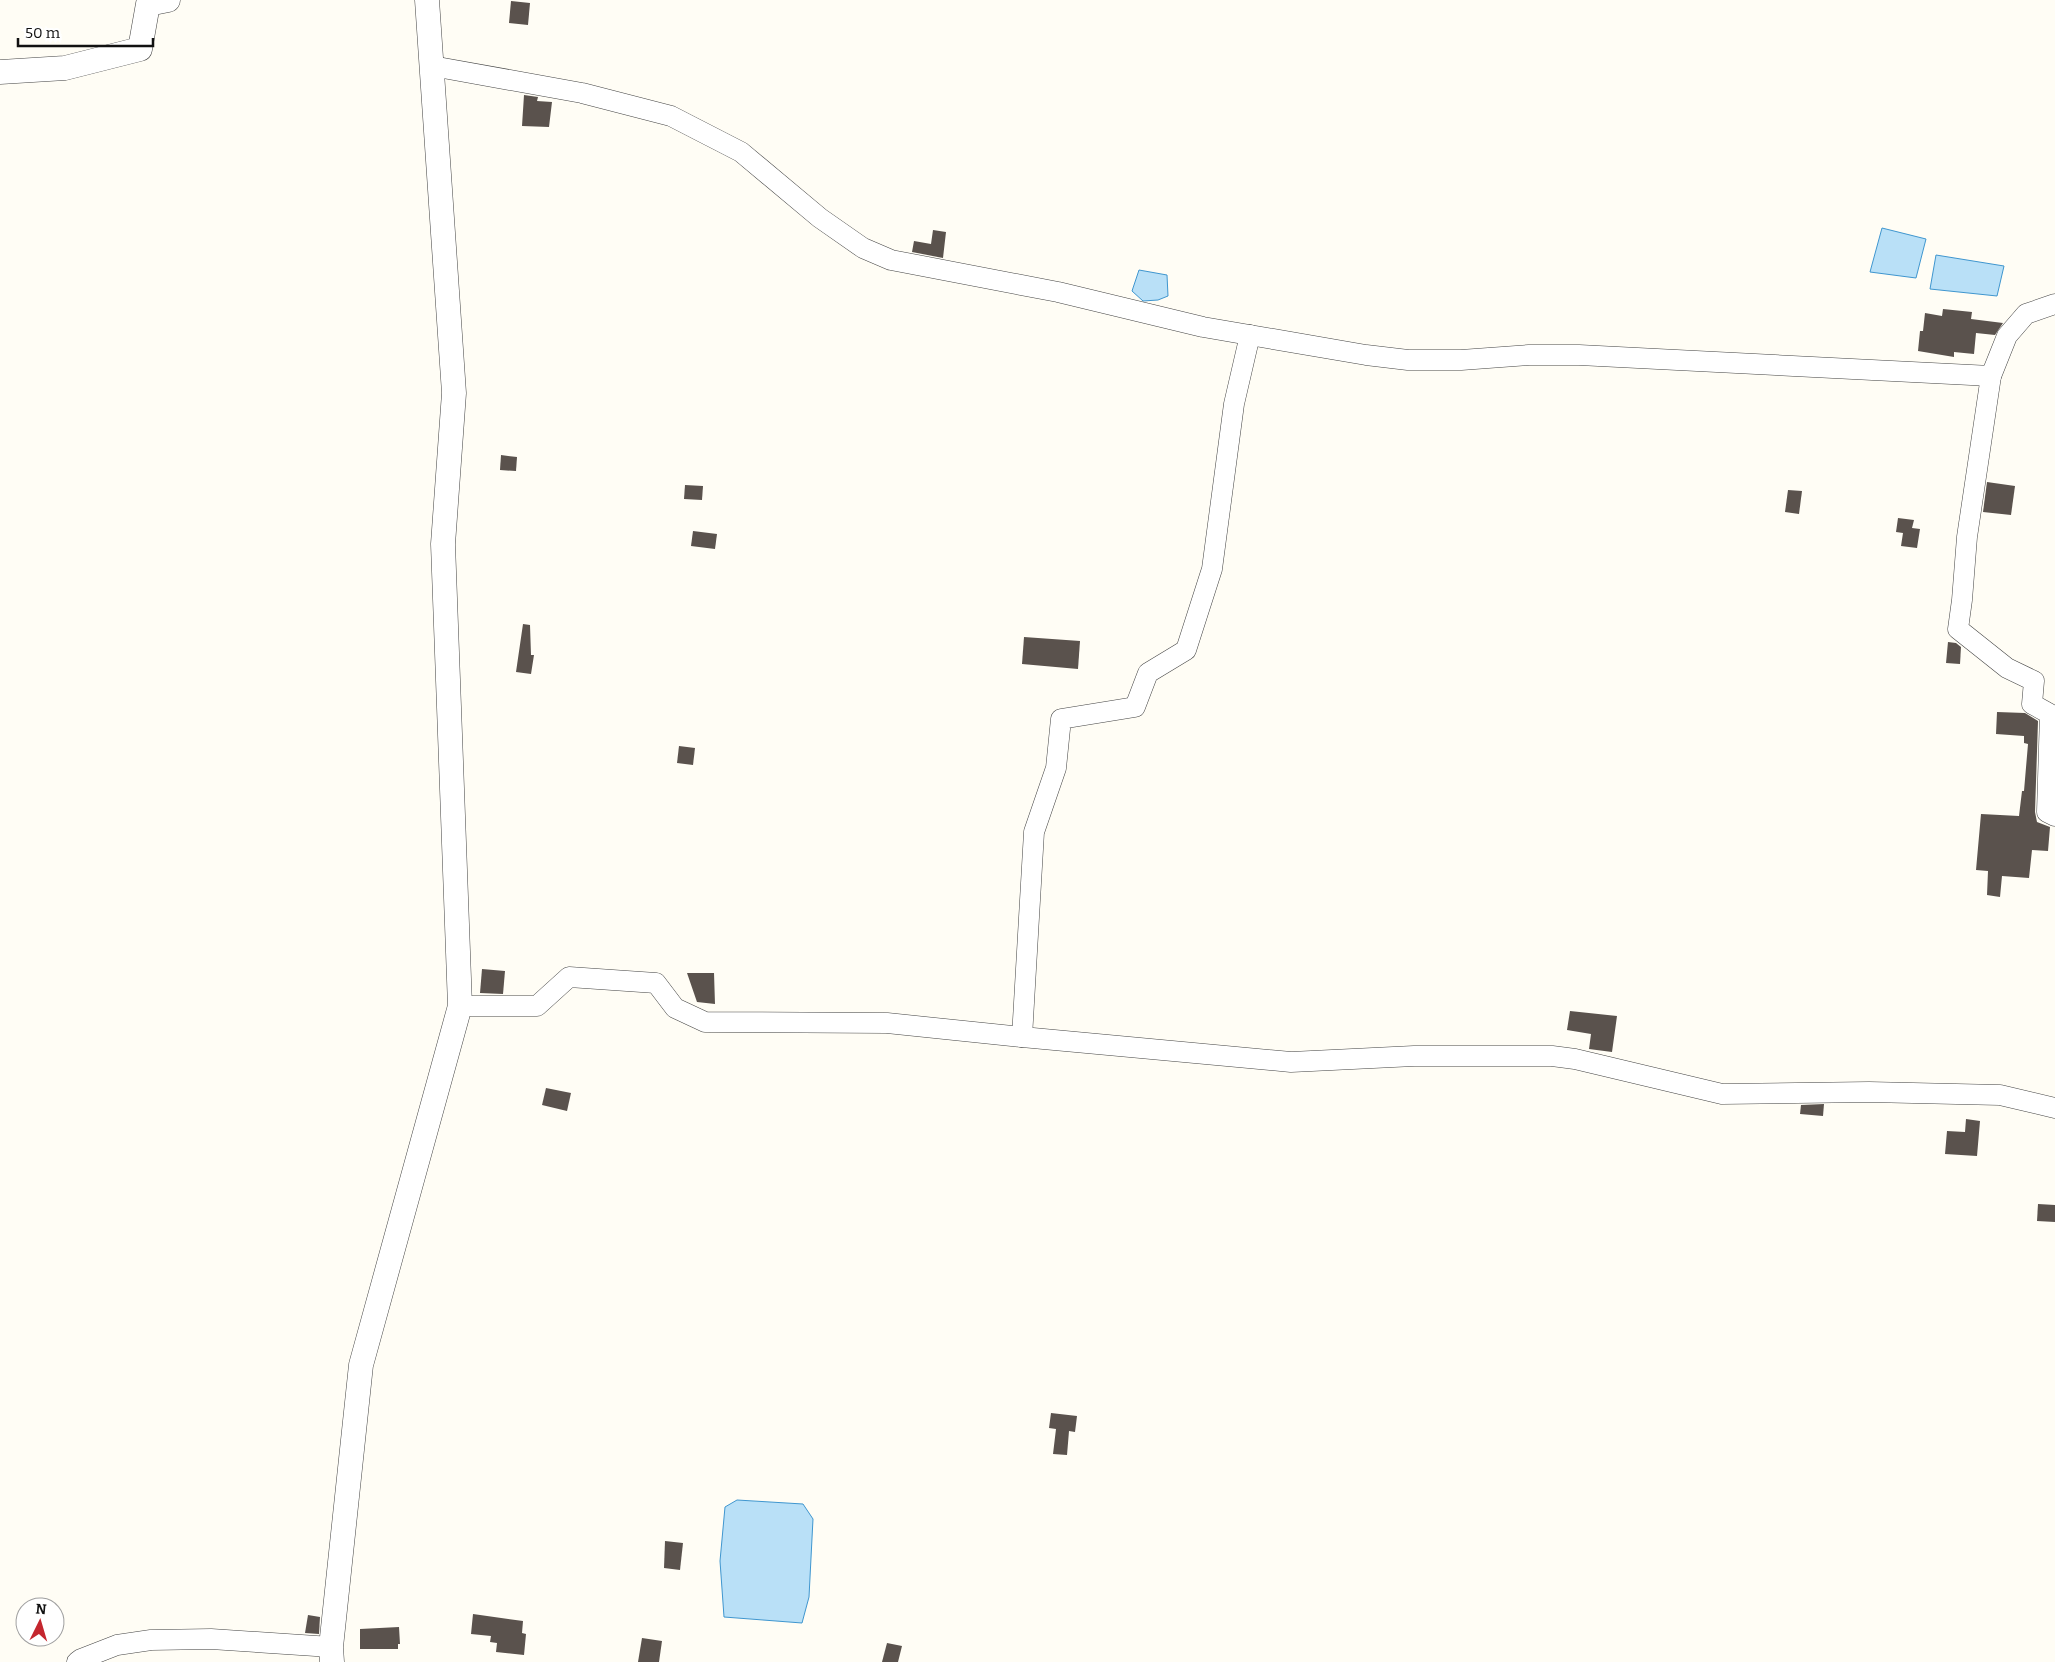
<svg xmlns="http://www.w3.org/2000/svg" width="2055" height="1662" font-family="Bitter,serif">
	<rect width="100%" height="100%" fill="#fffdf5"/>
	<!-- water -->
	<g fill="#b9e0f7" stroke="#3f96cf">
		<path d="M1882 228 1926 239 1916 278 1870 272Z"/>
		<path d="M1936 255 2004 266 1997 296 1930 289Z"/>
		<path d="M1139 270 1167 275 1168 296 1158 300 1143 301 1132 291Z"/>
		<path d="M737 1500 803 1504 813 1519 809 1597 802 1623 724 1617 720 1561 725 1507Z"/>
	</g>
	<!-- building -->
	<g fill="#5a524d">
		<path d="M511 1 530 3 528 25 509 23Z"/>
		<path d="M524 95 538 97 537 101 552 102 549 127 522 126Z"/>
		<path d="M933 230 946 232 943 258 912 252 914 241 931 244Z"/>
		<path d="M1943 309 1972 312 1971 319 2003 323 1995 335 1976 333 1974 354 1954 352V357L1918 351 1920 331H1923L1925 313 1942 316Z"/>
		<path d="M501 455 517 457 516 471 500 470Z"/>
		<path d="M1987 482 2015 486 2011 515 1983 512Z"/>
		<path d="M685 485 703 486 702 500 684 499Z"/>
		<path d="M1788 490 1802 491 1799 514 1785 512Z"/>
		<path d="M1898 518 1914 520 1912 528 1920 529 1917 548 1901 546 1903 533 1896 532Z"/>
		<path d="M693 531 717 534 715 549 691 546Z"/>
		<path d="M523 624 530 625 531 655H534L531 674 516 672Z"/>
		<path d="M1024 637 1080 641 1078 669 1022 664Z"/>
		<path d="M1948 642 1956 643 1961 647 1960 664 1946 663Z"/>
		<path d="M1997 712 2025 713 2038 721 2035 812 2037 822 2050 827 2048 851 2032 850 2029 878 2002 876 2000 897 1987 895 1988 871 1976 870 1981 814 2019 816 2022 791H2024L2028 744 2024 743V736L1996 734Z"/>
		<path d="M679 746 695 748 693 765 677 763Z"/>
		<path d="M482 969 505 971 503 994 480 993Z"/>
		<path d="M687 973H714L715 1004 697 1002Z"/>
		<path d="M1570 1011 1617 1016 1612 1052 1589 1049 1591 1034 1567 1030Z"/>
		<path d="M546 1088 571 1093 567 1111 542 1105Z"/>
		<path d="M1824 1104 1823 1116 1800 1114 1801 1105Z"/>
		<path d="M1966 1119 1980 1121 1977 1156 1945 1154 1947 1131 1965 1132Z"/>
		<path d="M2038 1204 2055 1205V1222L2037 1221Z"/>
		<path d="M1051 1413 1077 1416 1075 1432 1069 1431 1067 1455 1053 1454 1056 1429 1049 1428Z"/>
		<path d="M665 1541 683 1543 680 1570 664 1568Z"/>
		<path d="M473 1614 523 1621 522 1633 526 1634 524 1655 496 1652 497 1643 490 1642 491 1636 471 1634Z"/>
		<path d="M308 1615 320 1617 319 1634 305 1633Z"/>
		<path d="M399 1627 400 1644H398V1649H360V1629Z"/>
		<path d="M642 1638 662 1641 659 1662H638Z"/>
		<path d="M887 1643 902 1646 898 1662H882Z"/>
	</g>
	<g fill="none" stroke-linecap="round" stroke-linejoin="round">
		<!-- minor casing -->
		<g stroke="#444" stroke-width="21">
			<g id="minor">
				<path d="M432 66 582 93 671 116 741 152 820 218 863 248 891 260 1058 292 1203 327 1366 355 1408 360H1461L1529 355H1579L1991 376 2007 336 2026 314 2055 304"/>
				<path d="M1991 376 1967 537 1962 600 1958 629 2007 668 2034 681 2032 704 2050 714 2047 812 2055 816"/>
				<path d="M460 1006H537L569 977 656 983 675 1008 705 1022 887 1023 1022 1037 1291 1062 1414 1056H1552L1575 1059 1722 1094 1869 1092 2000 1095 2055 1108"/>
				<path d="M1022 1037 1034 832 1056 768 1061 719 1135 707 1148 673 1186 650 1212 569 1234 404 1250 335"/>
				<path d="M77 1662 81 1659 117 1645 151 1640 211 1639 331 1647"/>
			</g>
		</g>
		<!-- tertiary casing -->
		<g stroke="#444" stroke-width="25">
			<g id="tertiary">
				<path d="M0 72 65 68 140 49 148 4 168 0"/>
				<path d="M332 1662 331 1647 361 1365 460 1006 443 544 454 393 427 0"/>
			</g>
		</g>
		<!-- minor -->
		<use href="#minor" stroke="#fff" stroke-width="20"/>
		<!-- tertiary -->
		<use href="#tertiary" stroke="#fff" stroke-width="24"/>
	</g>
	<!-- north arrow -->
	<g transform="translate(40 1622) rotate(5)"><circle r="24" fill="#ffffff" stroke="#a0a0a0"/>
	<path d="M0-4L9 19L0 12L-9 19Z" fill="#c4262e"/>
	<text y="-8" font-size="14" font-weight="bold" text-anchor="middle" fill="#111111">N</text>
	</g>
	<!-- scale -->
	<path d="M18 38v8h135v-8" fill="none" stroke="#111111" stroke-width="2.5"/>
	<text x="25" y="38" font-size="15" fill="#111111" stroke="#ffffff" stroke-width="4" paint-order="stroke">50 m</text>
</svg>
